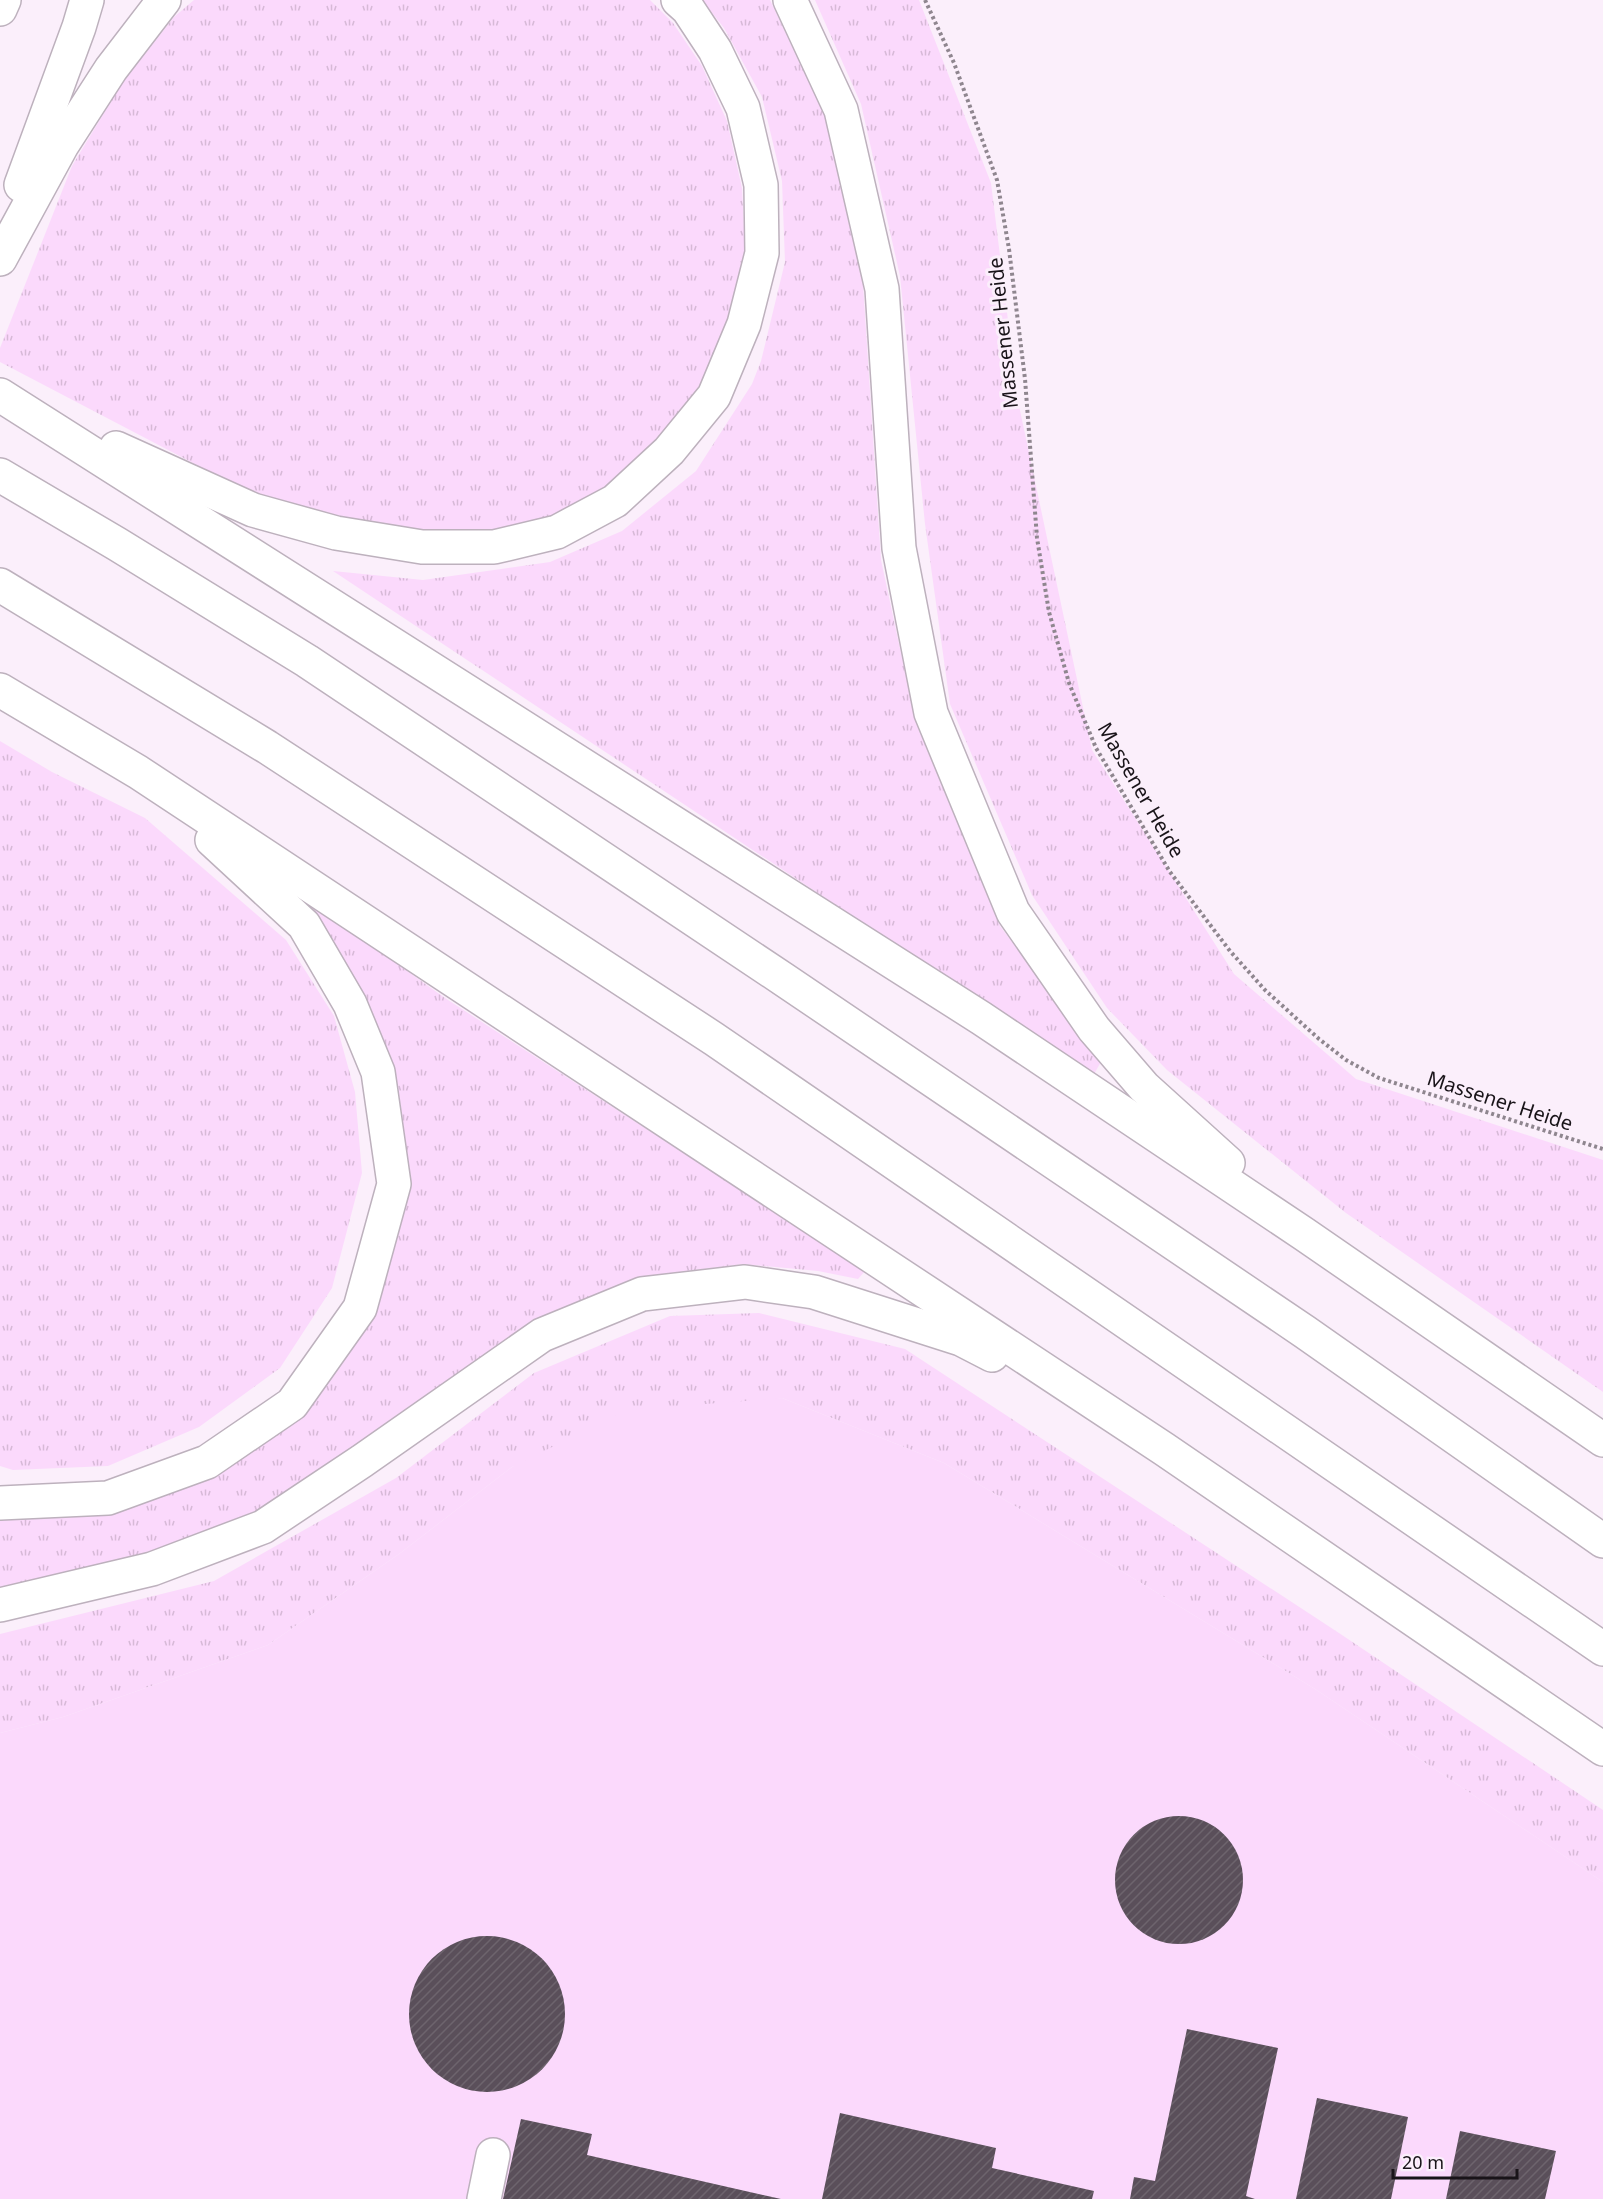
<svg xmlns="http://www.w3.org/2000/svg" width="1603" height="2199" font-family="'Noto Sans',sans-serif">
	<defs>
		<pattern id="grass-tufts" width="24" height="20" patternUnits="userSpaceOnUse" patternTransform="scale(1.5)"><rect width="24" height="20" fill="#fbd9fc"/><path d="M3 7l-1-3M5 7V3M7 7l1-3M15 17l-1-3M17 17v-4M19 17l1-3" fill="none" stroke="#d7b9d7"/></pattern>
		<pattern id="building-hatch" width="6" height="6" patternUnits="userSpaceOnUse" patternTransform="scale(1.5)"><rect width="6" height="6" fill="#5a4f5a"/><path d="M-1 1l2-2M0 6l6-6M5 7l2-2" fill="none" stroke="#6d646d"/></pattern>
	</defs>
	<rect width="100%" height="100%" fill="#fbeffb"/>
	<!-- grass -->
	<g fill="url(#grass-tufts)">
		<path d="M194 0H650L673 23 702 66 727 121 742 188 745 251 728 325 700 389 660 441 608 487 552 519 496 529 431 532 342 520 258 497 0 362V348L72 166 122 83 174 17Z"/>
		<path d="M702 0H770L824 114 863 284 881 560 916 723 1000 926 1102 1060 1093 1076 333 571 423 580 550 562 622 531 696 471 752 384 761 361 785 262 782 181 762 97 724 28Z"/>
		<path d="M815 0H919L991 183 1018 401 1092 750 1234 974 1356 1079 1603 1160V1392L1346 1213 1167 1070 1107 1008 1032 895 950 704 925 524 900 276 861 104Z"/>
		<path d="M0 741 52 772 145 818 286 940 334 1016 355 1092 362 1173 332 1288 280 1368 199 1427 108 1466 13 1470 0 1466Z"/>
		<path d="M302 896 445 998 865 1271 858 1279 818 1271 743 1264 640 1277 529 1327 352 1452 260 1509 152 1559 0 1592V1514L18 1517 112 1514 216 1477 299 1415 406 1181 310 914Z"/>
		<path d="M759 1313 905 1349 1339 1633 1603 1810V1882L1315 1689 944 1463 782 1398 512 1467 399 1554 268 1645 63 1717 0 1733V1634L214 1581 396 1478 534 1373 670 1316Z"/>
	</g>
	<!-- pitch -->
	<path fill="#fbd9fc" d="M782 1398 944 1463 1315 1689 1603 1882V2199H0V1733L63 1717 268 1645 399 1554 512 1467 626 1410Z"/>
	<!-- building -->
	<g fill="url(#building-hatch)">
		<circle cx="1179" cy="1880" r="64"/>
		<circle cx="487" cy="2014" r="78"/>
		<path d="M1187 2029 1278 2048 1246 2196 1255 2199H1130L1134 2177 1155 2181Z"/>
		<path d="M1317 2098 1408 2117 1391 2199H1296Z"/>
		<path d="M840 2113 996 2148 992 2168 1094 2191 1092 2199H822Z"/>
		<path d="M521 2119 592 2134 587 2155 781 2199H503Z"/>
		<path d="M1460 2131 1556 2151 1545 2199H1446Z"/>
	</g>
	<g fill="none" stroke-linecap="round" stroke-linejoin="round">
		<!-- minor casing -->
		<g stroke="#bdb1bd" stroke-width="36">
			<path id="minor" d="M484 2199 493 2155"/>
		</g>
		<!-- highway casing -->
		<g stroke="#bdb1bd" stroke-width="36">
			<g id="highway">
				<path d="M790 0 841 110 882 289 899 548 931 713 1013 912 1094 1029 1144 1087 1228 1163"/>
				<path d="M0 9 4 0"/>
				<path d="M21 185 79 27 87 0"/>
				<path d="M0 259 62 145 111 69 164 0"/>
				<path d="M0 395 981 1018 1304 1234 1603 1440"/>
				<path d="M116 448 253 510 336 533 422 547H494L557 532 615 501 669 451 714 396 744 324 762 253 761 185 743 108 715 50 688 9 678 0"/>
				<path d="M0 475 117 544 307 661 783 979 1305 1332 1603 1541"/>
				<path d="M0 585 267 747 714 1039 1603 1649"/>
				<path d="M0 690 138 772 1164 1449 1603 1749"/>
				<path d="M0 1503 108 1498 207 1462 292 1404 360 1308 394 1184 378 1072 350 1004 304 925 212 840"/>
				<path d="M0 1605 152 1569 263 1527 362 1461 542 1335 642 1294 745 1282 814 1292 961 1339 992 1355"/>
			</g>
		</g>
		<!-- path -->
		<path stroke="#8f868f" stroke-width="4" stroke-dasharray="3 3" stroke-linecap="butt" d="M925 0 954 63 997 180 1009 249 1025 379 1037 538 1049 612 1069 683 1096 748 1170 872 1230 951 1265 990 1319 1039 1346 1060 1379 1078 1603 1149"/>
		<!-- minor -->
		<use href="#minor" stroke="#fff" stroke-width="33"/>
		<!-- highway -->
		<use href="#highway" stroke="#fff" stroke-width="33"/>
	</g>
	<g text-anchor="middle" stroke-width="6" stroke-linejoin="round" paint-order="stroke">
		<!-- street labels -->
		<g font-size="20" fill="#191419" stroke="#fbeffb">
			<text transform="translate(1003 333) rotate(-96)" y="7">Massener Heide</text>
			<text transform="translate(1141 790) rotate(60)" y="7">Massener Heide</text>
			<text transform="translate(1500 1101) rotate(18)" y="7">Massener Heide</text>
		</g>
	</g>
	<!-- scale -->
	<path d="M1393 2169v9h124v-9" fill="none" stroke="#191419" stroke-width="3"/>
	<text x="1402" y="2169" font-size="18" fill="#191419" stroke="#fbeffb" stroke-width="4.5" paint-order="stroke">20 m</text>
</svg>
